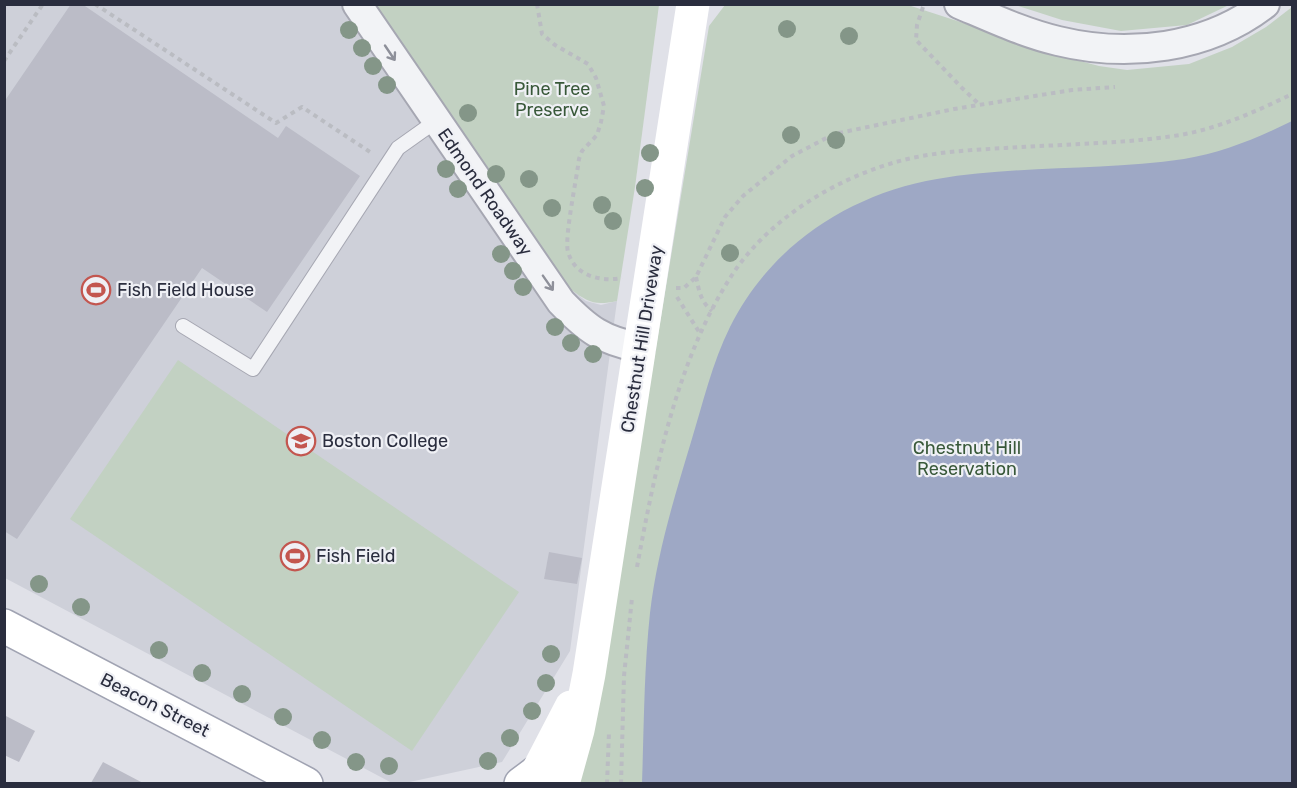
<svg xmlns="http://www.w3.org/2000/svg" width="1297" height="788" font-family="Rubik,sans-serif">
	<rect width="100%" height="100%" fill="#e0e1e8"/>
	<!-- built -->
	<path fill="#ced0d9" d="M4 5H372L570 289 586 301 601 305 617 301 570 651 502 762 405 783H392L5 578Z"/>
	<!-- green -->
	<g fill="#c2d1c2">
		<path d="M372 5H659L635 187 617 301C594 306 588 302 570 289Z"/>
		<path d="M725 5H908L982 29 1031 48 1099 66 1127 70 1189 64 1232 47 1266 27 1292 7V783L575 784 590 748 709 26Z"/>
		<path d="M1015 5 1229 4V5L1187 25 1121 31 1062 20Z"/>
		<path d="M178 360 519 592 412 751 70 519Z"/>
	</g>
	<!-- water -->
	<path fill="#9ea8c5" d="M1292 121V783H642C644 727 644 669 650 613 657 554 674 498 691 442 703 403 712 363 730 327 770 246 849 194 937 179 1018 165 1102 171 1184 159 1222 153 1258 138 1292 121Z"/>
	<!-- building -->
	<g fill="#bbbcc7">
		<path d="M71 4H82L278 138 286 126 360 176 267 312 202 268 17 539 4 531V102Z"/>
		<path d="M549 552 582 558 577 584 544 579Z"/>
		<path d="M4 715 35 731 19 762 4 755Z"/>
		<path d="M103 762 143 783H91Z"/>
	</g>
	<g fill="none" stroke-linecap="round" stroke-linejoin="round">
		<!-- service casing -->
		<g stroke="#a6a7b2" stroke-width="16">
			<path id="service" d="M183 326 253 369 398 148 436 121"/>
		</g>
		<!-- minor casing -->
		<g stroke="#a6a7b2" stroke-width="32">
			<g id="minor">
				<path d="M357 4 561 302C588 330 602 340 640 348"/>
				<path d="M959 4C992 18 1024 33 1058 41 1128 58 1207 49 1265 4"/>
			</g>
		</g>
		<!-- primary casing -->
		<g stroke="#a0a3b2" stroke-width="36">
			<g id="primary">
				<path d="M4 626 306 784"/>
				<path d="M521 784 537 772"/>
			</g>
		</g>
		<!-- path -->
		<g stroke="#babcc2" stroke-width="4" stroke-dasharray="4.5 4.5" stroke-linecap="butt">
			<path d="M95 4 276 123 302 107 373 154"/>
			<path d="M537 4 542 34 555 45 588 64 596 78 604 106 601 122 597 135 582 151 579 159C577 177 564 238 568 252 575 276 600 282 622 278"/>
			<path d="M923 7 917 25 916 40 962 88 980 105"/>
			<path d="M4 61 43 4"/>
			<path d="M696 277C699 291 701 302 712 311"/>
			<path d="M676 288H684L696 277 725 217 743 196 792 156 834 134 954 109 1072 90 1115 87"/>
			<path d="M677 297 701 335"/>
			<path d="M637 567C655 470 677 359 732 275 769 219 833 180 896 162 931 152 969 150 1006 148 1064 144 1123 144 1180 135 1220 128 1257 111 1292 94"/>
			<path d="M607 784 609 732"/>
			<path d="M621 784 624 676 632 598"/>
		</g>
		<!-- service -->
		<use href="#service" stroke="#f2f3f6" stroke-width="14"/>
		<!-- minor -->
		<use href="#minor" stroke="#f2f3f6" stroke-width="28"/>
		<!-- secondary -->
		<g stroke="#fff" stroke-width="33">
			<path d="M531 784 571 707"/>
			<path d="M563 784 578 730 589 674 693 4"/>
		</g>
		<!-- primary -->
		<use href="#primary" stroke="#fff" stroke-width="33"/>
	</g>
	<!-- trees -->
	<g fill="#849688">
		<circle cx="787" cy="29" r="9"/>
		<circle cx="349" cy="30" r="9"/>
		<circle cx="849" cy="36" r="9"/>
		<circle cx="362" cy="48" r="9"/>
		<circle cx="373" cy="66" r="9"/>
		<circle cx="387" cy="85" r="9"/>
		<circle cx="468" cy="113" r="9"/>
		<circle cx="791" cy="135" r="9"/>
		<circle cx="836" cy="140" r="9"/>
		<circle cx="650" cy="153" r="9"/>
		<circle cx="446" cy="169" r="9"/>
		<circle cx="496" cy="174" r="9"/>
		<circle cx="529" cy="179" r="9"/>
		<circle cx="645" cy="188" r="9"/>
		<circle cx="458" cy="189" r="9"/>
		<circle cx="602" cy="205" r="9"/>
		<circle cx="552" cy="208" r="9"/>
		<circle cx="613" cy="221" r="9"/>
		<circle cx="730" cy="253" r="9"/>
		<circle cx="501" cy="254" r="9"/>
		<circle cx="513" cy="271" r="9"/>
		<circle cx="523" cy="287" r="9"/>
		<circle cx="555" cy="327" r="9"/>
		<circle cx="571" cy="343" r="9"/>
		<circle cx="593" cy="354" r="9"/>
		<circle cx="39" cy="584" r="9"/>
		<circle cx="81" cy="607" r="9"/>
		<circle cx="159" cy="650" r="9"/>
		<circle cx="551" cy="654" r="9"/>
		<circle cx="202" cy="673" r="9"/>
		<circle cx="546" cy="683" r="9"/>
		<circle cx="242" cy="694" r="9"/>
		<circle cx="532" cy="711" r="9"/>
		<circle cx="283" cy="717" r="9"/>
		<circle cx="510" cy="738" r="9"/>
		<circle cx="322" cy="740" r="9"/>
		<circle cx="488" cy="761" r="9"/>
		<circle cx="356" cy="762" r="9"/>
		<circle cx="389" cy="766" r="9"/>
	</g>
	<!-- one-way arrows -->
	<defs><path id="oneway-shaft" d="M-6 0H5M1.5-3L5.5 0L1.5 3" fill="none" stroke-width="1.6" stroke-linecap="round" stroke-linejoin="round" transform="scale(1.5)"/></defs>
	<g stroke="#8e909a">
		<use href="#oneway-shaft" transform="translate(390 53) rotate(56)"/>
		<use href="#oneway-shaft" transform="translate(548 283) rotate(55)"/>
	</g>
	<!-- icons -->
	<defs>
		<g id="stadium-ring" transform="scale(1.5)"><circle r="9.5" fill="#eff0f5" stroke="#c3564f" stroke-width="1.5"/><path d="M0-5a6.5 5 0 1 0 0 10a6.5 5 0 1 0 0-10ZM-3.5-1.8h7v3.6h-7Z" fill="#c3564f"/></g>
		<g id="university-ring" transform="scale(1.5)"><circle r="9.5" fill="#eff0f5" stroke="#c3564f" stroke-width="1.5"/><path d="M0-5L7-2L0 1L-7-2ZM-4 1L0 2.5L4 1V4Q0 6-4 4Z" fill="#c3564f"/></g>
	</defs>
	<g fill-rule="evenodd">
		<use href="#stadium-ring" x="96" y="290"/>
		<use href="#university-ring" x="301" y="441"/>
		<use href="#stadium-ring" x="295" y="556"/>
	</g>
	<g text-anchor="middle" stroke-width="4.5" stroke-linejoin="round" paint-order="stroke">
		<!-- park labels -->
		<g font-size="18" fill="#385839" stroke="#eff0f5">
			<text x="552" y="95">Pine Tree<tspan x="552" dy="21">Preserve</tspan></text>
			<text x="967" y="454">Chestnut Hill<tspan x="967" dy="21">Reservation</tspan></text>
		</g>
		<!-- street labels -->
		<g font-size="18" fill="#2a2d3e" stroke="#eff0f5">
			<text transform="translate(485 192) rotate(55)" y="6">Edmond Roadway</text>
			<text transform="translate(642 339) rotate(-81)" y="6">Chestnut Hill Driveway</text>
			<text transform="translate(155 705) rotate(27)" y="6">Beacon Street</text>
		</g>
		<!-- poi labels -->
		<g font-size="18" fill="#2a2d3e" stroke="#eff0f5" text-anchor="start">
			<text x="117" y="296">Fish Field House</text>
			<text x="322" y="447">Boston College</text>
			<text x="316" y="562">Fish Field</text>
		</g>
	</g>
	<!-- border -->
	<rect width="1297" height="788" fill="none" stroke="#2a2d3e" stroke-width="12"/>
</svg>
